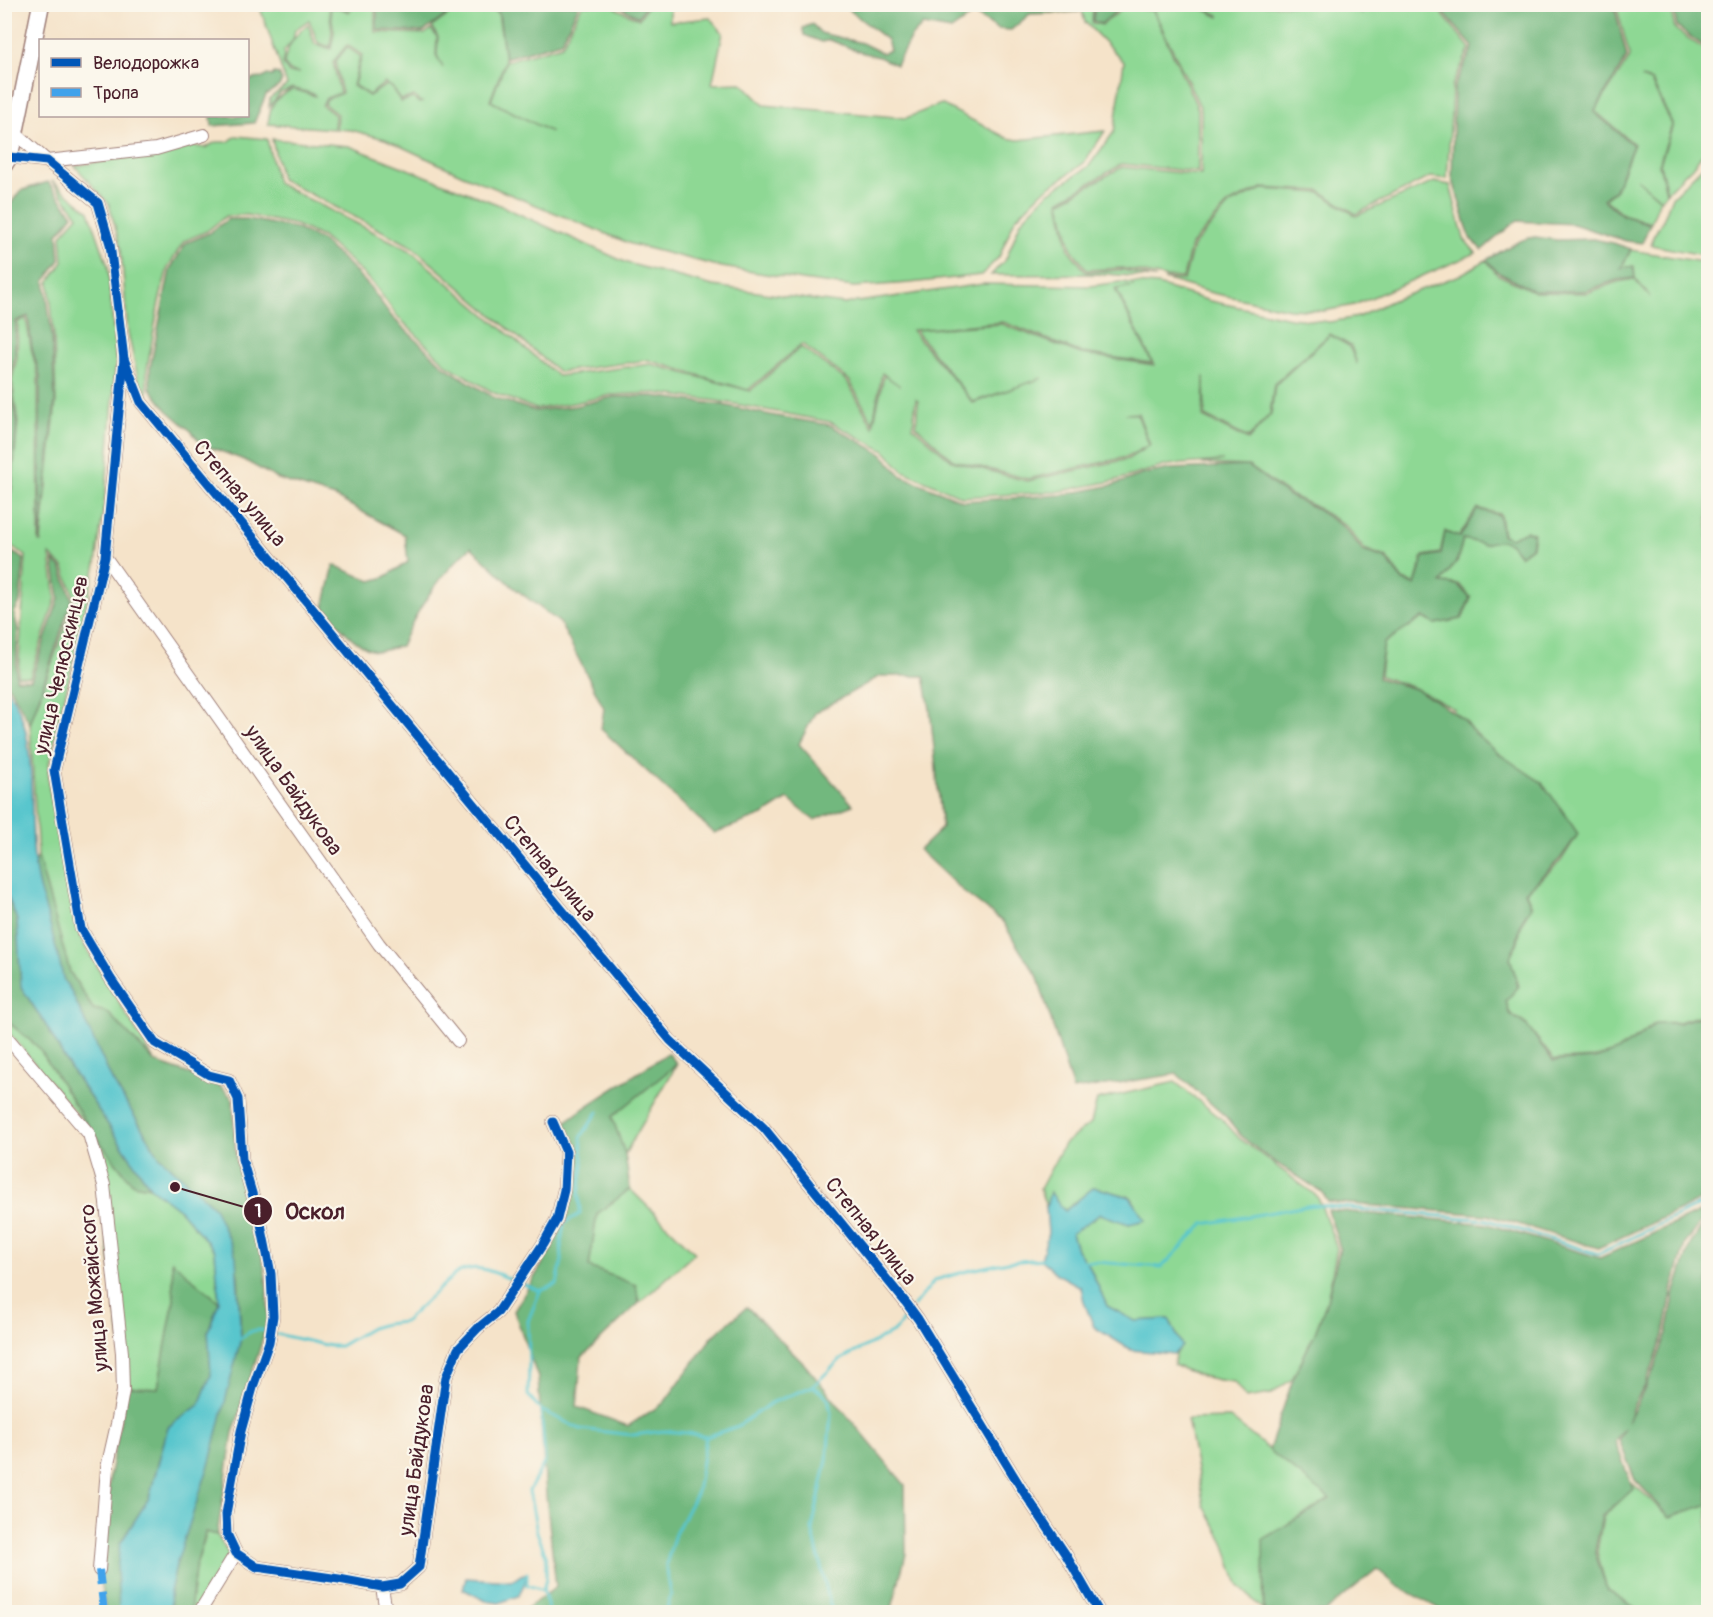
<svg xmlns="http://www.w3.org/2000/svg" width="1713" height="1617" font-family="Pangolin,sans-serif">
	<rect width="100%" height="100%" fill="#fbf7ec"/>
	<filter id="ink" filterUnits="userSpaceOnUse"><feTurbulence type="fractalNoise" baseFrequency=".0167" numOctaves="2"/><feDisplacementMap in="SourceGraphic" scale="12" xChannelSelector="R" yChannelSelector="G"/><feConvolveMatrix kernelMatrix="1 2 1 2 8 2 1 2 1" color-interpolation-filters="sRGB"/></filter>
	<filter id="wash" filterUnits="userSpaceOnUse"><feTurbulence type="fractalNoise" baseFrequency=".008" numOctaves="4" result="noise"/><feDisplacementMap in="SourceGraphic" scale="24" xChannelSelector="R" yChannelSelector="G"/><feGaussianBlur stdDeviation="1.35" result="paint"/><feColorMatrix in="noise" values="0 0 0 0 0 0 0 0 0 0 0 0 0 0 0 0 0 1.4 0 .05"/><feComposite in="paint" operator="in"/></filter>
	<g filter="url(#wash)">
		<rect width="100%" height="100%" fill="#f5e3c9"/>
		<!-- green -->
		<g fill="#8ed894" stroke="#6c7c60" stroke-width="1.5" fill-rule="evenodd">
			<path d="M582 5H614L617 9 639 19 648 5H670V22L710 18 723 33 712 84 742 83 764 105 906 118 941 104 1007 138 1018 140 1105 131 1084 163 1042 192 1015 219 999 257 981 275 910 283 854 287 802 280 722 267 631 244 463 175 385 139 351 130 336 129 337 114 324 104 327 99 342 93 335 62 347 47 360 56 353 86 369 96 386 85 391 87 401 102 413 98 419 103 423 102H420L414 96 401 100 392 87 385 83 369 95 354 85 362 55 347 45 333 62 340 93 326 98 322 105 335 115 334 129 268 124C270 105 274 98 293 89L315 96 314 94 292 88 280 93 269 107 270 98 287 85 259 5H353L349 11 341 7H329L332 32 330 47 318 43 309 20 295 30 293 40 284 51 283 64 289 73H300L290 71 284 64C286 48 296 34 308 24L315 44 331 49 334 32 330 8H340L349 12 354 5H375V32L425 34 431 29 437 37 436 55 443 68 437 55 438 37 432 27 462 5H484L498 13 505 61 490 101 551 132 491 101 506 61 562 45Z"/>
			<path d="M1077 5H1093L1092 23 1102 25 1126 6 1153 11 1198 109V172L1122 164 1059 201 1069 250 1086 272 1122 270 1156 278 1106 274 991 275 1006 259 1021 221 1047 194 1089 166 1114 132 1124 62 1085 22 1082 11Z"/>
			<path d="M1126 5H1195L1219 17V15L1197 5H1354L1362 15 1355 5H1435L1470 48 1452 86 1451 115 1447 179 1430 177 1356 214 1320 191 1262 188 1229 203 1191 245 1183 278 1164 277 1122 268 1087 270 1071 248 1060 202 1122 167 1201 175V109L1153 9Z"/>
			<path d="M1616 5H1670L1675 29 1708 52V147L1692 167 1667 192 1660 164 1673 125 1652 81 1641 78 1651 82 1672 125 1659 164 1666 193 1661 199 1637 179 1660 199 1651 223 1623 214 1605 199 1616 190 1634 144 1595 111 1630 57Z"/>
			<path d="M236 136 267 139 277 183 409 250 558 376 651 364 750 391 801 347 847 381 873 427 884 375 900 386 882 373 873 423 849 380 802 344 748 390 648 360 559 372 411 246 281 179 272 139 349 146 497 204 627 263 713 286 844 304 983 284 1091 286 1120 282 1158 285 1210 301 1290 318 1330 322 1358 317 1391 301 1460 275 1486 260 1498 275 1535 292 1587 293 1617 282 1634 279 1650 297 1635 278 1634 266 1622 268 1631 250 1708 263V1013L1678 1022 1655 1023 1638 1037 1617 1051 1595 1058 1554 1060 1527 1025 1510 1013 1506 1001 1519 986 1510 958 1518 942 1522 922 1532 906 1526 892 1561 861 1578 834 1542 783 1495 751 1472 730 1464 719 1454 712V709L1415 688 1380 676 1384 643 1423 618 1435 624 1462 619 1471 598 1459 584 1441 583 1458 560 1463 539 1484 544 1501 540 1510 543 1520 556 1532 547 1534 533 1526 531 1511 538 1503 535 1500 514 1477 508 1459 537 1445 531 1440 553 1423 556 1415 584 1403 580 1386 557 1364 549 1346 526 1314 506 1290 495 1249 466 1202 464 1223 461 1168 465 1113 481 1056 492 962 497 903 471 885 451 830 422 724 402 655 393 611 395 574 403 536 409 494 393 447 365 397 316 375 286 350 261 322 237 296 225 247 215 226 216 207 231 184 241 168 267 159 302 147 369V397L140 388 128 333 121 249 109 204 75 166 194 146 205 148 216 142H228ZM1134 286 1116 289 1154 365 1081 354 1002 324 915 330 973 402 1042 378 973 403 912 330 1003 322 1082 353 1152 363 1115 289ZM1330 334 1351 346 1357 364 1349 346 1330 335 1275 385 1271 414 1248 440 1203 417 1204 376 1205 416 1248 438 1270 414 1274 384ZM916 399 918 401 916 426 953 460 1028 479 1127 457 1149 445 1137 414H1125L1138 413 1150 445 1128 459 1027 481 952 461 913 427Z"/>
			<path d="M1708 161V256L1651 245 1654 235 1664 218 1672 197Z"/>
			<path d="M52 181 89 211 108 266 116 361 106 488 96 564 49 764 48 783 82 941 155 1062 107 1012 93 1009 70 972 38 857 30 724 75 599 64 568 50 555 56 598 30 677 18 676 26 556 10 546 5 568V514L12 488 18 421 12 380 17 357 18 322 26 318 31 348 38 375 39 542H41L56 402 54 336 49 282 63 262 61 235 78 216Z"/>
			<path d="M1434 182 1450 185 1464 239 1476 253 1354 305 1324 311 1290 309 1212 293 1164 279 1184 280 1193 246 1230 204 1263 189 1321 193 1356 216Z"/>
			<path d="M4 1019 39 1048 92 1132 133 1184 150 1187 180 1210 215 1251 219 1302 172 1262 174 1300 158 1388 127 1387 92 1132 5 1028Z"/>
			<path d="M677 1064 625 1154 612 1117Z"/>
			<path d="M1175 1082 1223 1120 1239 1138 1318 1197 1337 1248 1327 1301 1315 1333 1292 1379 1271 1394 1246 1398 1234 1382C1212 1380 1194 1375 1174 1365L1175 1354 1182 1346 1169 1319 1135 1321 1107 1306 1090 1268 1077 1250 1072 1233 1100 1214 1129 1224 1145 1220 1131 1197 1094 1187 1064 1211 1050 1193 1046 1207 1040 1189 1064 1144 1091 1123 1097 1100Z"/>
			<path d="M630 1189 695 1253 639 1303 635 1285 589 1267 597 1214Z"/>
			<path d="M1230 1418 1330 1499 1264 1539 1263 1610 1238 1585 1224 1542 1204 1506 1187 1419Z"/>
			<path d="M1632 1483 1670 1517 1708 1504V1612H1642L1607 1590 1597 1552 1603 1517 1633 1489Z"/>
			<path d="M207 1532 217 1535 230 1556 200 1612H190L195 1569Z"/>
		</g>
		<!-- forest -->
		<g fill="#72b87e" stroke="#5e6c54" stroke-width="1.5">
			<path d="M377 5V4L460 5 423 32 377 30Z"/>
			<path d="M486 5H579L561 42 505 58 499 13Z"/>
			<path d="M617 5H646L638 17Z"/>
			<path d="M1074 5 1079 12 1030 14 1011 30 998 29 974 14 951 30 923 25 911 37 896 65 879 57 860 52 830 40 822 42 804 35 803 28 812 24 821 33 862 43 882 53 890 50 887 40 843 5Z"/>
			<path d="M1095 5 1124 4V5L1101 24 1093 21Z"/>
			<path d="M1437 5H1614L1627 57 1594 112 1633 145 1615 190 1603 199 1622 215 1650 224 1642 243 1626 241 1573 224 1516 221 1482 250 1470 238 1452 177 1454 87 1473 47Z"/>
			<path d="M1673 5H1708V49L1677 27Z"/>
			<path d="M274 73 279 74 282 81 279 86 266 95 254 123 212 126 211 116H248V85L251 79 263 78 267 75 272 76Z"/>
			<path d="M48 182 73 215 58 234 60 260 45 281 52 335 55 401 40 541V376L32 348 28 316 16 321 15 356 10 380 17 420 11 487 5 510 4 213 20 191Z"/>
			<path d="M228 219H248L295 228 321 240 347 263 370 287 392 317 445 367 493 397 535 411 575 406 613 397 653 396 723 405 776 416 830 425 882 454 902 476 963 501 1061 495 1113 485 1144 474 1170 469 1248 466 1289 496 1313 507 1344 527 1363 551 1385 558 1403 581 1415 585 1424 557 1441 554 1445 532 1460 537 1477 509 1499 515 1502 535 1511 538 1526 531 1533 533 1531 547 1520 555 1510 543 1501 540 1484 544 1463 539 1457 560 1441 583 1458 585 1470 598 1461 619 1435 624 1423 617 1384 643 1378 678 1415 689 1435 700 1464 720 1472 731 1495 751 1542 783 1562 810 1578 834 1560 859 1525 892 1531 906 1521 922 1517 942 1510 957 1518 987 1506 1001 1509 1013 1527 1026 1553 1061 1595 1059 1617 1051 1638 1038 1656 1023H1678L1708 1014V1197L1598 1248 1488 1215 1328 1202 1322 1192 1267 1157 1242 1137 1226 1117 1177 1074 1073 1090 1037 975 1021 952 1003 922 966 894 919 850 942 828 930 709 924 676H880L815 713 799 744 853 805 814 820 788 799 763 815 714 833 601 729 604 708 560 623 513 587 471 547C439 575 418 607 401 646 394 647 385 651 378 651 358 651 335 621 324 607L334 565 371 581 385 577 408 562 405 535 335 497 278 479 244 460 202 444 191 431 167 410 150 388V368L170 269 186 243 209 233Z"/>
			<path d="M1535 237 1557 240 1593 239 1613 243 1631 249 1621 268 1633 266 1635 278 1617 280 1586 291H1535L1499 273 1486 260C1502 252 1517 239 1535 237Z"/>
			<path d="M12 552 24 559 20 602 14 613 18 630 16 679 31 680 59 598 53 560 62 569 72 599 30 724 13 693 5 682 4 583Z"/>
			<path d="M38 857 70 972 93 1009 107 1012 155 1062 218 1084 233 1099 236 1160 257 1228 266 1277 269 1319 233 1433 217 1535 206 1532 195 1569 190 1612H171L170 1592 176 1565 241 1338 238 1275 214 1207 159 1156 112 1080 70 989 64 981 37 880 34 862Z"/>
			<path d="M4 890 17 920 21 987 47 1027 67 1063 150 1187 133 1184 92 1132 39 1048 5 1019Z"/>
			<path d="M668 1053 677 1064 612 1117 625 1154 630 1189 597 1214 589 1267 636 1285 639 1303 581 1358 577 1407 628 1426 664 1403 712 1337 747 1307 805 1365 905 1485 906 1554 891 1612H522L556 1587 546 1495 538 1378 514 1311 548 1255 572 1192 573 1144 564 1123 587 1106Z"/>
			<path d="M1708 1208V1213L1685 1244 1673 1287 1664 1335 1646 1384 1633 1406 1627 1423 1651 1377 1667 1333 1675 1291 1690 1245 1708 1216V1504L1670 1517 1635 1480 1619 1440 1625 1428 1615 1441 1633 1489 1602 1516 1595 1552 1607 1590 1642 1612H1442L1436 1607 1397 1586 1377 1569 1324 1612H1264L1263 1539 1330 1499 1269 1450 1293 1379 1315 1333 1327 1301 1340 1248 1328 1210 1487 1224 1600 1258Z"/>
			<path d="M172 1261 219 1302 208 1331 211 1375 199 1405 168 1427 149 1498 120 1544 119 1612H106L101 1587 110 1473 127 1387 158 1388 174 1300Z"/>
		</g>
		<!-- water -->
		<g fill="#58c6cd" stroke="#51727c" stroke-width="1.5">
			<path d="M5 687C44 730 25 823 37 879 39 891 44 902 47 914 53 936 59 959 64 981L70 989 112 1080 159 1156 214 1207 236 1256 241 1338 210 1462 176 1565 170 1592 171 1612H119L117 1569 120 1544 149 1498 168 1427 199 1405 211 1375 208 1331 219 1302 215 1251 180 1210 150 1187 67 1063 47 1027 21 987 17 920 5 890Z"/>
			<path d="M1094 1187 1130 1197 1146 1220 1129 1224 1100 1214 1072 1233 1077 1250 1090 1268 1107 1306 1135 1321 1169 1319 1182 1346 1174 1354 1131 1350 1094 1327 1084 1302 1081 1287 1057 1274 1041 1260 1048 1233 1046 1207 1050 1192 1065 1211Z"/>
			<path d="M527 1573 525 1583 518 1596 499 1603 486 1601 463 1589 466 1578 512 1581 521 1575Z"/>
		</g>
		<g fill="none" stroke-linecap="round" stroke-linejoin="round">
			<!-- stream -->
			<g stroke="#58c6cd" stroke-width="3">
				<path d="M1082 1261 1162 1267 1204 1224 1313 1205 1488 1220 1598 1254 1708 1201"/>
				<path d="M521 1283 540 1291 557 1284 562 1260 561 1242 564 1223 580 1214 579 1194 583 1164 581 1137 598 1112"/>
				<path d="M540 1291 528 1321 529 1366 528 1395 541 1410 580 1429 633 1435 663 1431 688 1433 706 1437 738 1426 771 1403 813 1386 840 1360 895 1331 908 1314"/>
				<path d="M914 1306 935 1280 971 1270 1008 1262 1043 1259"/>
				<path d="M272 1333 330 1346H340L371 1328 385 1324 404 1322 454 1275C476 1261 493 1272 515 1281"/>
				<path d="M240 1339C248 1332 255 1328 266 1331"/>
				<path d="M813 1386 828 1398 831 1413 827 1460 812 1529 832 1612"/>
				<path d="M527 1573V1585L543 1590 546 1579V1556L537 1532 529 1491 545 1461 541 1410"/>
				<path d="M543 1590 549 1612"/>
				<path d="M666 1612 671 1594 666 1565 675 1534 697 1492 706 1437"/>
			</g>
		</g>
	</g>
	<g filter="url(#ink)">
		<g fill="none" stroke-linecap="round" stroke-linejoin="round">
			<!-- minor casing -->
			<g stroke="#a0817a" stroke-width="14">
				<g id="minor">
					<path d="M15 133 47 161 156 149 204 135"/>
					<path d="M9 157 47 161 98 203 110 244 124 359 141 402 670 1040 764 1128 907 1304 918 1319 1023 1491 1066 1555 1099 1612"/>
					<path d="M124 359 105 557 54 770 81 929 111 979 155 1043 209 1075 229 1080 238 1099 242 1159 261 1224 271 1274 273 1316 269 1342 254 1384 241 1431 226 1514 227 1534 236 1553 257 1567 339 1579 382 1587 400 1584 419 1567 446 1377 458 1349 478 1328 498 1312 543 1244 557 1219 564 1190 566 1152 553 1122"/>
					<path d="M105 557 379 944 458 1041"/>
					<path d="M4 1034 89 1134 104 1185 122 1353 123 1391 117 1424 107 1468 99 1570"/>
					<path d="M382 1587 386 1612"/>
					<path d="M202 1612V1608L236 1553"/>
				</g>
			</g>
			<!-- major casing -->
			<g stroke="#a0817a" stroke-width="19">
				<path id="major" d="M4 165 9 157 15 133 41 4"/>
			</g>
			<!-- minor -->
			<use href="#minor" stroke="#fff" stroke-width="12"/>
			<!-- major -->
			<use href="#major" stroke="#fff" stroke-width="16"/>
			<!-- quiet -->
			<path stroke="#40a2eb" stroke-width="8" stroke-dasharray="15 8" stroke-linecap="butt" d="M99 1570 104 1612"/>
			<!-- cycleway casing -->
			<g stroke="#fbf7ec" stroke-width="13">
				<g id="cycleway">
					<path d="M9 157 47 161 98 203 110 244 124 359 141 402 670 1040 764 1128 907 1304 918 1319 1023 1491 1066 1555 1099 1612"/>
					<path d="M124 359 105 557 54 770 81 929 111 979 155 1043 209 1075 229 1080 238 1099 242 1159 261 1224 271 1274 273 1316 269 1342 254 1384 241 1431 226 1514 227 1534 236 1553 257 1567 339 1579 382 1587 400 1584 419 1567 446 1377 458 1349 478 1328 498 1312 543 1244 557 1219 564 1190 566 1152 553 1122"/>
				</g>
			</g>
			<!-- cycleway -->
			<use href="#cycleway" stroke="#0057b8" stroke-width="9"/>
		</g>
	</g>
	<g text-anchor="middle" stroke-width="4.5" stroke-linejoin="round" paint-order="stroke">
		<!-- street labels -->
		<g font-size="21" fill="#4a1f2b" stroke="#fbf7ec">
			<text transform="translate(240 493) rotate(50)" y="7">Степная улица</text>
			<text transform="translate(61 665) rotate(-77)" y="7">улица Челюскинцев</text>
			<text transform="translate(294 790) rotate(55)" y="7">улица Байдукова</text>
			<text transform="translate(550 868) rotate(50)" y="7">Степная улица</text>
			<text transform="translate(871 1231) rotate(51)" y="7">Степная улица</text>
			<text transform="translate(94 1288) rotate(-95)" y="7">улица Можайского</text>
			<text transform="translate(416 1460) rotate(-82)" y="7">улица Байдукова</text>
		</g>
	</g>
	<!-- callouts -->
	<path fill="none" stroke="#4a1f2b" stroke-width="2" d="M175 1187L258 1211"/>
	<g fill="#4a1f2b" stroke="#fbf7ec" stroke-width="2">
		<circle cx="175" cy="1187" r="6"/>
		<circle cx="258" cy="1211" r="15"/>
	</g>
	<g font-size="18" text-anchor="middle" font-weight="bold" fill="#fff">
		<text x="258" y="1217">1</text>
	</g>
	<g font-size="22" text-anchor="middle" font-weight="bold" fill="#4a1f2b" stroke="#fbf7ec" stroke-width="4.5" stroke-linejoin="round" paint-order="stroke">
		<text x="315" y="1219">Оскол</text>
	</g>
	<!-- margin -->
	<rect width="1713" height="1617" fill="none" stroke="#fbf7ec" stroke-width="24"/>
	<!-- legend -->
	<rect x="39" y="39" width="210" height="78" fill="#fbf7ec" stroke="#b4a19f" stroke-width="1.5"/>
	<rect x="51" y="58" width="30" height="9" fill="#0057b8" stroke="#b4a19f" stroke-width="1.5"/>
	<text x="93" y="69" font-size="18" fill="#4a1f2b">Велодорожка</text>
	<rect x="51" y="88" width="30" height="9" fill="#40a2eb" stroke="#b4a19f" stroke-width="1.5"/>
	<text x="93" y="99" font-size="18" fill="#4a1f2b">Тропа</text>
</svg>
